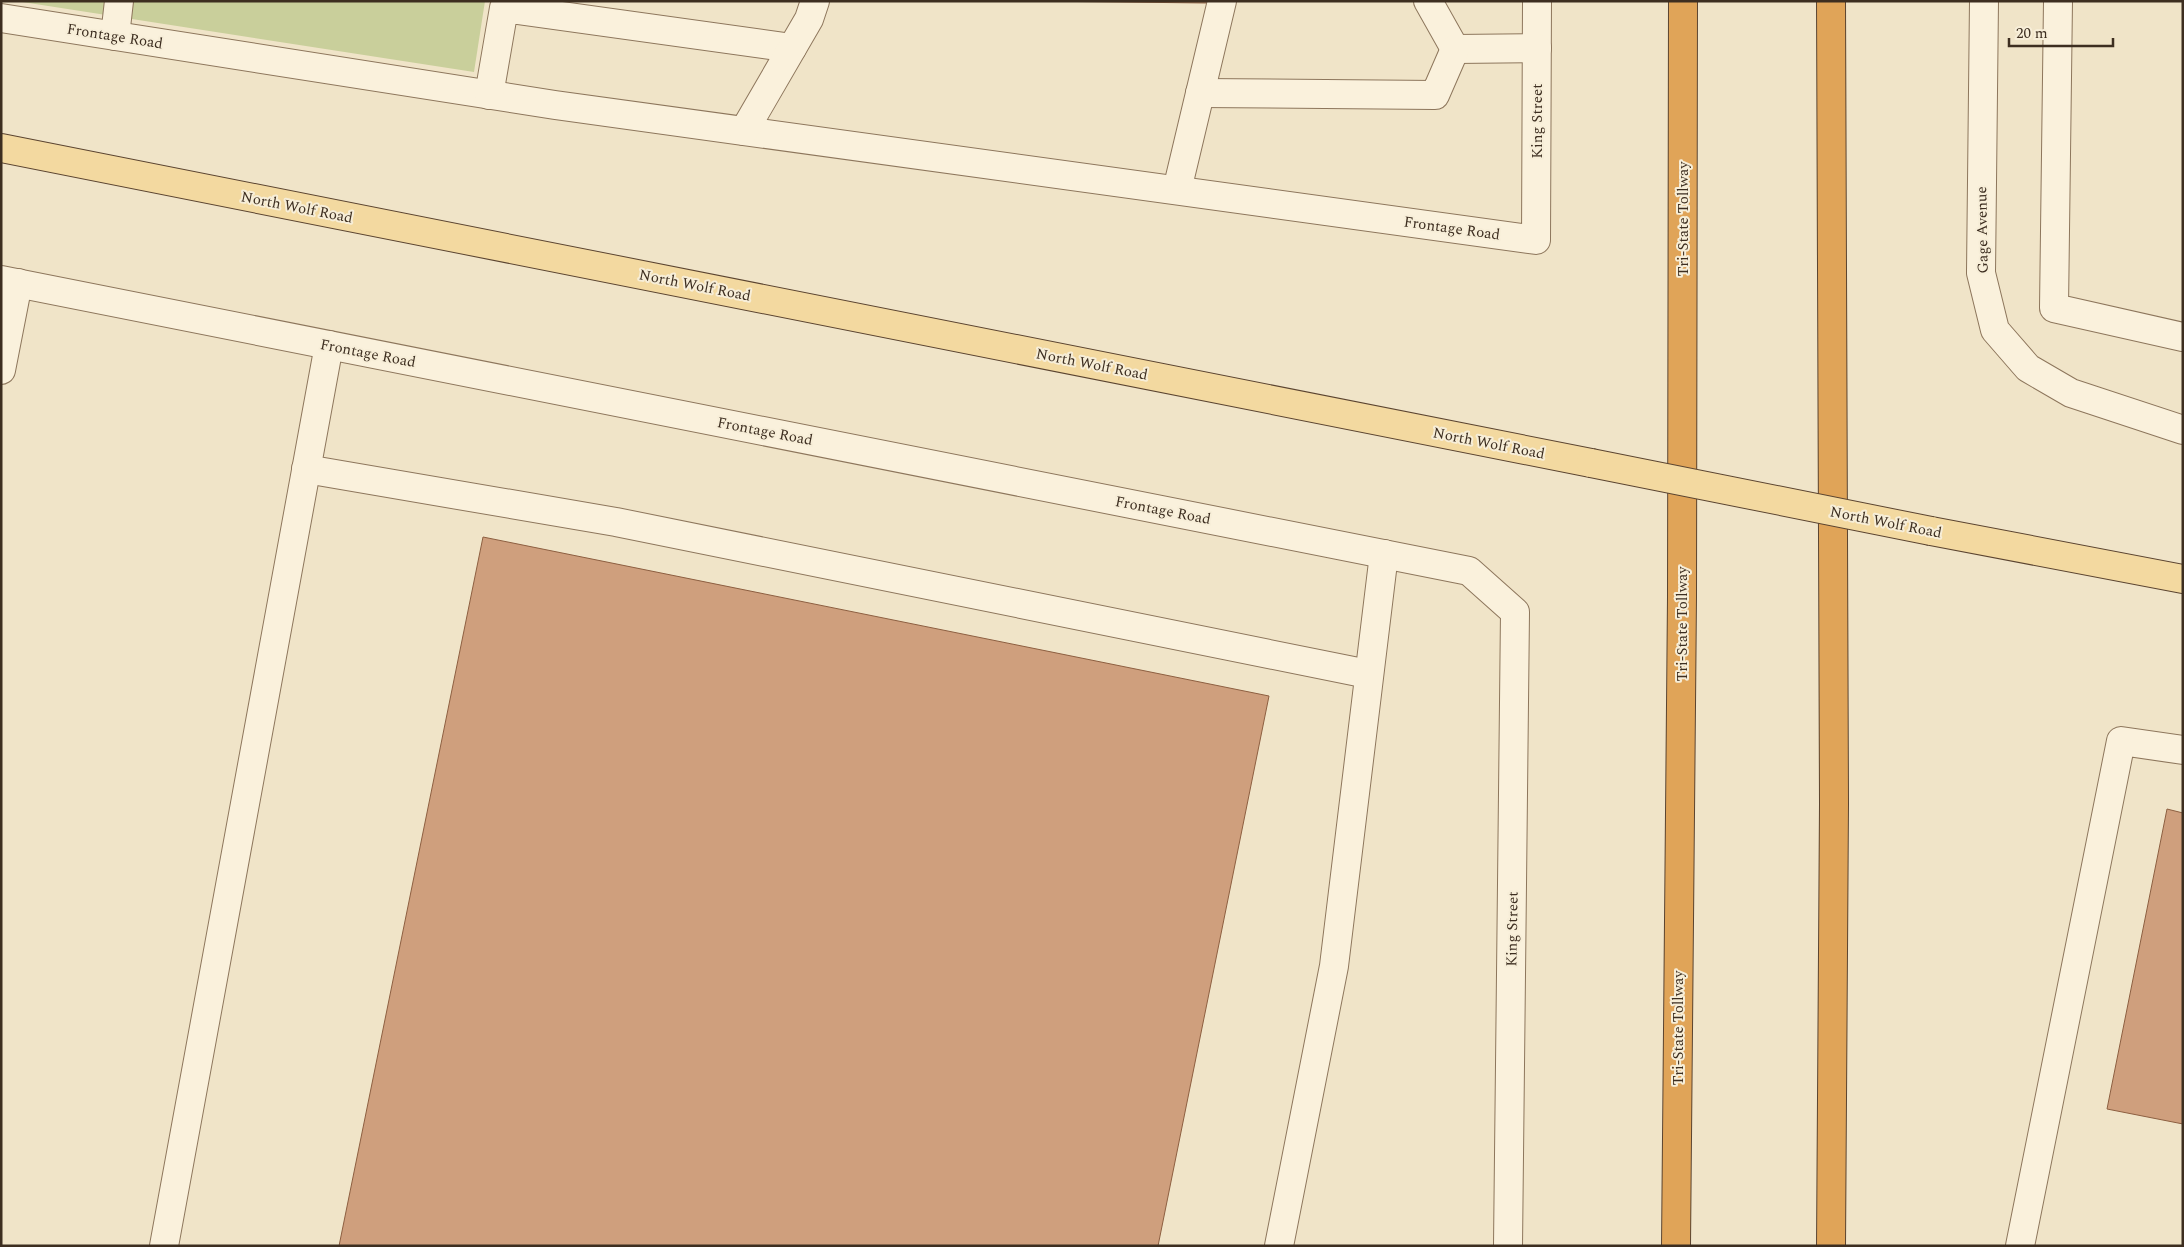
<svg xmlns="http://www.w3.org/2000/svg" width="2184" height="1247" font-family="Spectral,serif">
	<rect width="100%" height="100%" fill="#f0e4c8"/>
	<!-- green -->
	<path fill="#c9cf9b" d="M16 1H485L474 72Z"/>
	<!-- building -->
	<g fill="#cf9f7d" stroke="#8d5f41">
		<path d="M1034 1H1207V3Z"/>
		<path d="M483 537 1269 696 1158 1246H339Z"/>
		<path d="M2167 809 2183 813V1124L2107 1109Z"/>
	</g>
	<g fill="none" stroke-linecap="round" stroke-linejoin="round">
		<!-- minor casing -->
		<g stroke="#8d765c" stroke-width="30">
			<g id="minor">
				<path d="M1428 1 1455 49"/>
				<path d="M1984 1 1981 273 1995 330 2028 368 2071 393 2183 430"/>
				<path d="M2058 1 2054 308 2183 337"/>
				<path d="M1 18 555 105 1536 240 1537 1"/>
				<path d="M115 36 119 1"/>
				<path d="M1455 49 1537 48"/>
				<path d="M1200 93 1435 95 1455 49"/>
				<path d="M489 95 504 8 792 48"/>
				<path d="M744 131 809 19 815 1"/>
				<path d="M1177 190 1222 1"/>
				<path d="M1 280 1469 571 1515 612 1508 1246"/>
				<path d="M1 370 18 283"/>
				<path d="M306 469 616 522 1368 674"/>
				<path d="M164 1246 329 345"/>
				<path d="M1279 1246 1334 966 1384 554"/>
				<path d="M2020 1246 2121 741 2183 750"/>
			</g>
		</g>
		<!-- major casing -->
		<g stroke="#5b4430" stroke-width="30">
			<g id="major">
				<path d="M1 148 1591 463"/>
				<path d="M1931 531 2183 579"/>
			</g>
		</g>
		<!-- highway casing -->
		<g stroke="#5b4430" stroke-width="30">
			<g id="highway">
				<path d="M1676 1246 1682 597 1683 1"/>
				<path d="M1831 1246 1834 804 1831 1"/>
			</g>
		</g>
		<!-- minor -->
		<use href="#minor" stroke="#faf1dc" stroke-width="28"/>
		<!-- major -->
		<use href="#major" stroke="#f3d9a0" stroke-width="28"/>
		<!-- highway -->
		<use href="#highway" stroke="#e0a458" stroke-width="28"/>
		<!-- major-bridge casing -->
		<g stroke="#5b4430" stroke-width="30" stroke-linecap="butt">
			<path id="major-bridge" d="M1591 463 1931 531"/>
		</g>
		<!-- major-bridge -->
		<use href="#major-bridge" stroke="#f3d9a0" stroke-width="28"/>
	</g>
	<g text-anchor="middle" stroke-width="4" stroke-linejoin="round" paint-order="stroke">
		<!-- street labels -->
		<g font-size="15" fill="#3d2e20" stroke="#f7eed8">
			<text transform="translate(115 36) rotate(9)" y="5">Frontage Road</text>
			<text transform="translate(1537 121) rotate(-90)" y="5">King Street</text>
			<text transform="translate(297 207) rotate(11)" y="5">North Wolf Road</text>
			<text transform="translate(1683 219) rotate(-90)" y="5">Tri-State Tollway</text>
			<text transform="translate(1452 228) rotate(8)" y="5">Frontage Road</text>
			<text transform="translate(1982 230) rotate(-91)" y="5">Gage Avenue</text>
			<text transform="translate(695 285) rotate(11)" y="5">North Wolf Road</text>
			<text transform="translate(368 353) rotate(11)" y="5">Frontage Road</text>
			<text transform="translate(1092 364) rotate(11)" y="5">North Wolf Road</text>
			<text transform="translate(765 431) rotate(11)" y="5">Frontage Road</text>
			<text transform="translate(1489 443) rotate(11)" y="5">North Wolf Road</text>
			<text transform="translate(1163 510) rotate(11)" y="5">Frontage Road</text>
			<text transform="translate(1886 522) rotate(11)" y="5">North Wolf Road</text>
			<text transform="translate(1682 624) rotate(-90)" y="5">Tri-State Tollway</text>
			<text transform="translate(1512 929) rotate(-89)" y="5">King Street</text>
			<text transform="translate(1678 1028) rotate(-90)" y="5">Tri-State Tollway</text>
		</g>
	</g>
	<!-- border -->
	<rect width="2184" height="1247" fill="none" stroke="#3d2e20" stroke-width="5"/>
	<!-- scale -->
	<path d="M2009 38v8h104v-8" fill="none" stroke="#3d2e20" stroke-width="2.5"/>
	<text x="2016" y="38" font-size="15" fill="#3d2e20" stroke="#f7eed8" stroke-width="4" paint-order="stroke">20 m</text>
</svg>
